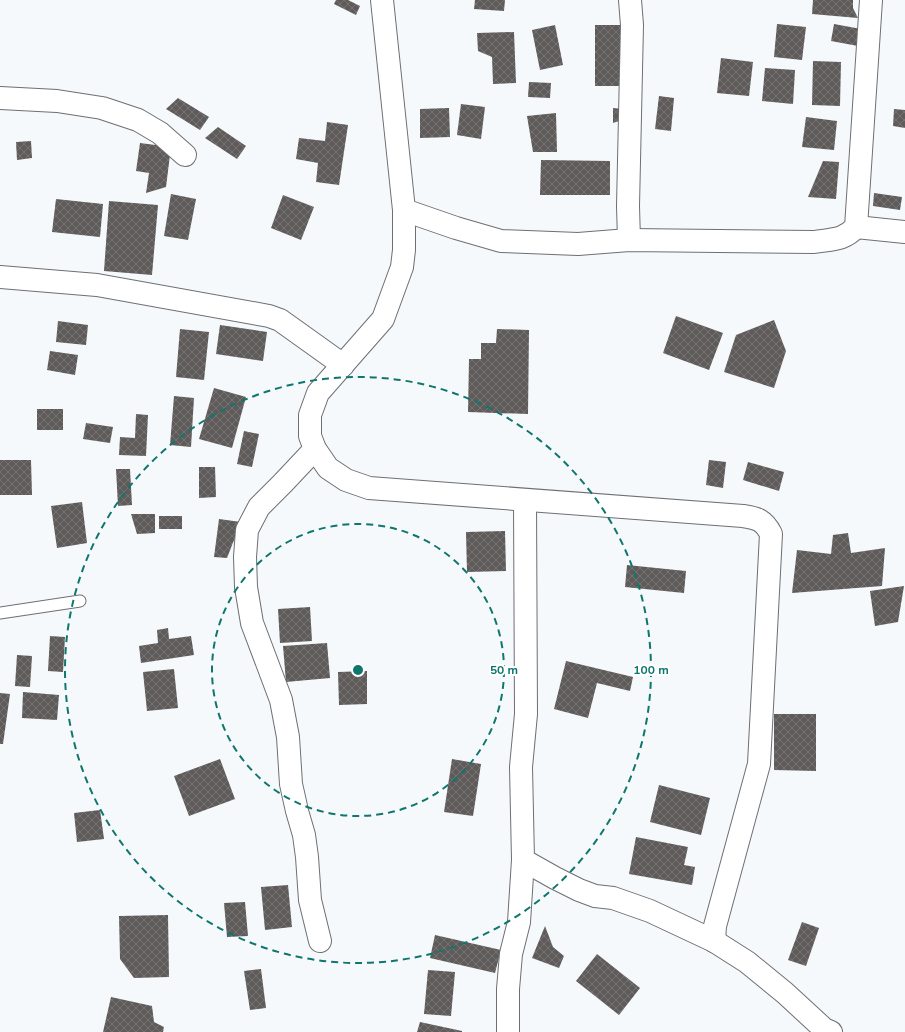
<svg xmlns="http://www.w3.org/2000/svg" width="905" height="1032" font-family="'Nunito Sans',sans-serif">
	<defs>
		<pattern id="building-cross-hatch" width="8" height="8" patternUnits="userSpaceOnUse"><rect width="8" height="8" fill="#5f5b5a"/><path d="M0 0l8 8M0 8l8-8" fill="none" stroke="#767473"/></pattern>
	</defs>
	<rect width="100%" height="100%" fill="#f6f9fc"/>
	<!-- building -->
	<g fill="url(#building-cross-hatch)">
		<path d="M336 0H348L360 6 356 15 334 4Z"/>
		<path d="M475 0H505L504 11 474 9Z"/>
		<path d="M813 0H853V8L858 18 812 14Z"/>
		<path d="M777 24 806 27 802 60 774 57Z"/>
		<path d="M834 24 861 29 858 46 831 41Z"/>
		<path d="M555 25 563 65 540 70 532 30Z"/>
		<path d="M595 25H621L622 86H595Z"/>
		<path d="M514 32 516 83 493 84 492 57 478 51 477 33Z"/>
		<path d="M721 58 753 62 749 96 717 93Z"/>
		<path d="M813 61 841 62 840 106 812 105Z"/>
		<path d="M765 68 795 70 793 104 762 101Z"/>
		<path d="M529 82 551 83 550 98 528 97Z"/>
		<path d="M659 96 674 98 671 131 655 129Z"/>
		<path d="M178 98 209 117 200 130 166 109Z"/>
		<path d="M461 104 485 107 481 139 457 135Z"/>
		<path d="M449 108 450 137 420 138V109Z"/>
		<path d="M613 108 623 109 622 120 613 123Z"/>
		<path d="M894 109 905 110V128L893 126Z"/>
		<path d="M556 113 557 152H533L527 116Z"/>
		<path d="M806 117 837 121 834 150 802 147Z"/>
		<path d="M327 122 348 125 339 185 316 182 318 163 296 159 299 138 325 141Z"/>
		<path d="M218 127 246 146 237 159 205 138Z"/>
		<path d="M31 141 32 158 17 160 16 142Z"/>
		<path d="M140 143 171 147 166 187 146 193 149 173 136 171Z"/>
		<path d="M541 160 610 161V195H540Z"/>
		<path d="M823 161 839 162 836 199 808 197Z"/>
		<path d="M874 193 902 197 900 210 873 206Z"/>
		<path d="M171 194 196 199 188 240 164 236Z"/>
		<path d="M283 195 314 207 301 240 271 228Z"/>
		<path d="M56 199 103 204 100 237 52 232Z"/>
		<path d="M109 201 158 205 152 275 104 271Z"/>
		<path d="M676 316 723 333 709 370 663 353Z"/>
		<path d="M774 320 786 351 774 388 724 372 736 335Z"/>
		<path d="M58 321 88 325 86 345 56 342Z"/>
		<path d="M220 325 267 332 263 361 216 354Z"/>
		<path d="M180 329 209 332 204 380 176 377Z"/>
		<path d="M497 329 529 330 528 414 468 412 469 359H481V343H496Z"/>
		<path d="M50 351 78 355 75 375 47 370Z"/>
		<path d="M214 388 246 397 232 448 199 439Z"/>
		<path d="M174 396 194 398 191 447 170 445Z"/>
		<rect x="37" y="409" width="26" height="21"/>
		<path d="M136 414 148 415 146 456 119 455 120 437 135 438Z"/>
		<path d="M86 423 113 427 110 443 83 439Z"/>
		<path d="M244 431 259 434 252 467 237 464Z"/>
		<path d="M0 460H31L32 495H0Z"/>
		<path d="M709 460 726 462 723 488 706 485Z"/>
		<path d="M748 462 784 472 779 491 743 480Z"/>
		<path d="M199 467H215L216 497 199 498Z"/>
		<path d="M116 469H130L132 505 118 506Z"/>
		<path d="M82 502 87 543 57 548 51 506Z"/>
		<path d="M131 514H155V533L137 534Z"/>
		<rect x="159" y="516" width="23" height="13"/>
		<path d="M219 519 241 522 227 558 214 557Z"/>
		<path d="M505 531 506 571 467 572 466 532Z"/>
		<path d="M848 533 851 553 885 548 882 586 792 593 797 550 831 554 833 535Z"/>
		<path d="M627 565 686 571 684 593 625 587Z"/>
		<path d="M904 586 898 622 875 626 870 591Z"/>
		<path d="M310 607 312 641 280 643 278 609Z"/>
		<path d="M168 628 169 639 191 636 194 655 141 663 139 646 158 643 157 630Z"/>
		<path d="M50 636 65 637 63 672 48 671Z"/>
		<path d="M327 643 330 678 286 682 283 646Z"/>
		<path d="M17 655 32 656 30 687 15 686Z"/>
		<path d="M566 661 633 677 630 691 597 683 588 718 554 709Z"/>
		<path d="M174 669 178 708 147 711 143 672Z"/>
		<path d="M367 671V704L339 705 338 672Z"/>
		<path d="M23 692 59 695 57 720 22 718Z"/>
		<path d="M0 693 10 694 3 744H0Z"/>
		<path d="M774 714H816V771L774 770Z"/>
		<path d="M220 759 235 799 189 816 174 776Z"/>
		<path d="M452 759 481 764 473 816 444 812Z"/>
		<path d="M659 785 710 798 701 835 650 822Z"/>
		<path d="M100 810 104 839 77 842 74 813Z"/>
		<path d="M636 837 688 847 684 865 695 867 692 885 629 874Z"/>
		<path d="M288 885 292 927 265 930 261 887Z"/>
		<path d="M245 902 248 936 227 937 224 903Z"/>
		<path d="M168 915 169 977 134 978 120 959 119 916Z"/>
		<path d="M802 922 819 928 806 966 788 960Z"/>
		<path d="M545 926 553 947 564 956 559 968 532 958Z"/>
		<path d="M435 935 501 950 495 973 430 958Z"/>
		<path d="M597 954 640 988 619 1015 576 981Z"/>
		<path d="M261 969 266 1008 250 1010 244 971Z"/>
		<path d="M428 970 455 972 451 1016 424 1014Z"/>
		<path d="M111 997 152 1006 154 1022 164 1027 163 1032H103Z"/>
		<path d="M420 1022 462 1031V1032H417Z"/>
	</g>
	<g fill="none" stroke-linecap="round" stroke-linejoin="round">
		<!-- service casing -->
		<g stroke="#6d6f72" stroke-width="13">
			<path id="service" d="M0 613 80 601"/>
		</g>
		<!-- minor casing -->
		<g stroke="#6d6f72" stroke-width="24">
			<g id="minor">
				<path d="M382 0 404 210V250L402 267 383 319 318 393 310 415V436L315 449 328 468 346 480 369 488 743 516C757 518 764 520 771 534L759 764 715 926 714 941"/>
				<path d="M0 98 57 101 102 108 138 120 160 133 185 155"/>
				<path d="M404 210 456 228 501 241 578 244 629 240 814 242C832 239 843 241 856 227L871 0"/>
				<path d="M856 227 905 232"/>
				<path d="M629 240 628 206 632 25 630 0"/>
				<path d="M0 277 97 285 269 316 280 320 343 365"/>
				<path d="M315 449 283 483 259 507 247 530 245 557 246 587 252 623 281 700 288 737 291 784 297 811 304 835 307 857 310 900 320 941"/>
				<path d="M523 860 555 878 579 890 595 896 613 898 650 911 714 941 747 962 785 993 824 1029 831 1032"/>
				<path d="M508 1032V989L511 954 519 922 523 860 521 767 526 714 525 501"/>
			</g>
		</g>
		<!-- service -->
		<use href="#service" stroke="#fff" stroke-width="11"/>
		<!-- minor -->
		<use href="#minor" stroke="#fff" stroke-width="22"/>
	</g>
	<!-- distance rings -->
	<g fill="none" stroke="#0f766e" stroke-width="2" stroke-dasharray="7 5">
		<circle cx="358" cy="670" r="146"/>
		<circle cx="358" cy="670" r="293"/>
	</g>
	<circle cx="358" cy="670" r="6" fill="#0f766e" stroke="#fff" stroke-width="2"/>
	<g font-size="12" text-anchor="middle" font-weight="bold" fill="#0f766e" stroke="#fff" stroke-width="4" stroke-linejoin="round" paint-order="stroke">
		<text x="504" y="674">50 m</text>
		<text x="651" y="674">100 m</text>
	</g>
</svg>
